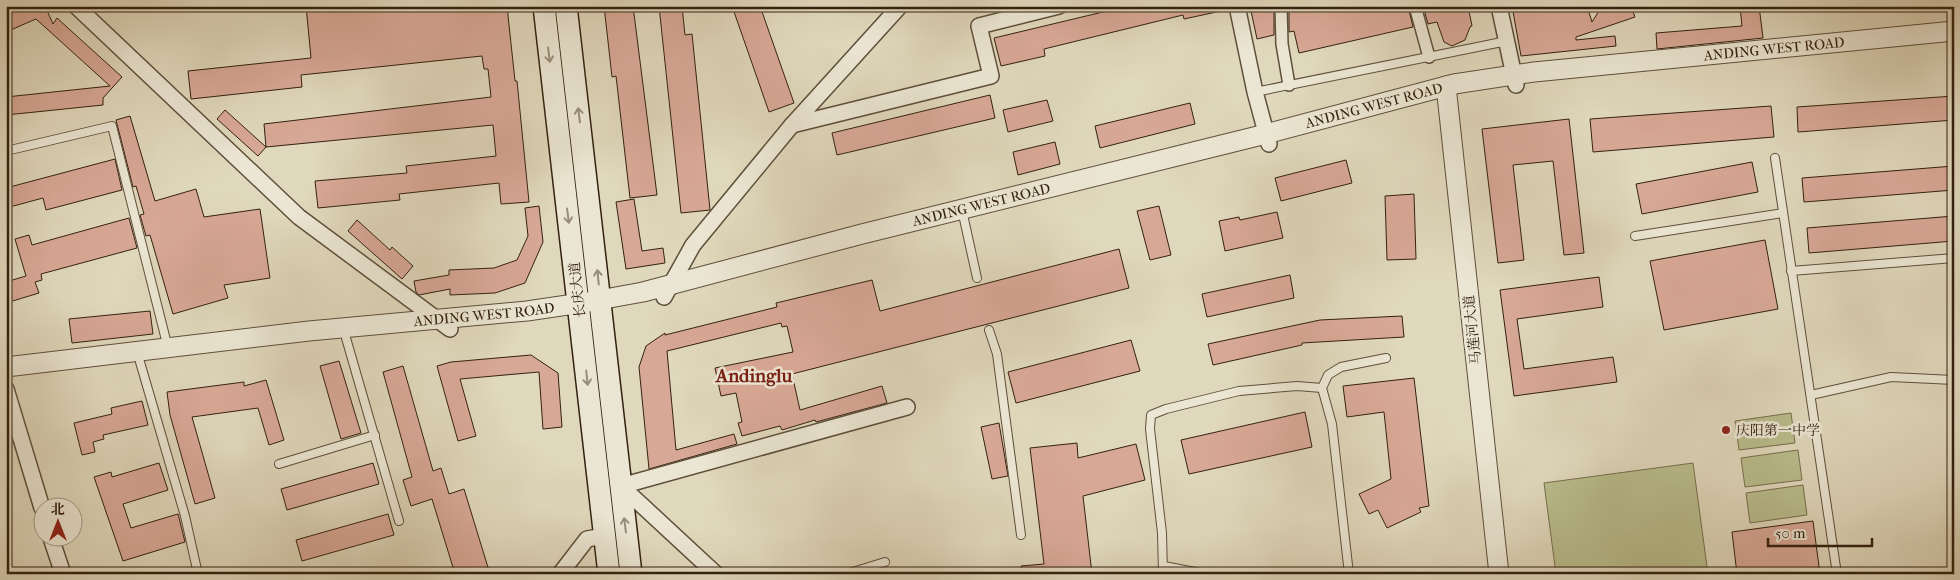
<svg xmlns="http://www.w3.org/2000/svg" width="1960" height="580" font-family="'IM FELL French Canon','Noto Serif SC',serif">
	<rect width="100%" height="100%" fill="#e0d8bc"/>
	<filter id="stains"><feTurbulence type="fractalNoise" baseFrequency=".004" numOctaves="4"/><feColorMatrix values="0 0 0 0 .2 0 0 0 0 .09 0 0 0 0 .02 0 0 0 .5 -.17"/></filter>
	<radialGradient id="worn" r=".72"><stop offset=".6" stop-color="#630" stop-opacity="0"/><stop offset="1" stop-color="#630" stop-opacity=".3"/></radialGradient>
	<!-- green -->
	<g fill="#b9bc8c" stroke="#766e4e">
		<path d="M1791 413 1795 443 1739 450 1735 421Z"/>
		<path d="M1798 450 1802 480 1745 487 1741 458Z"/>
		<path d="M1693 463 1708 574H1556L1544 483Z"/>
		<path d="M1803 485 1807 515 1750 523 1746 493Z"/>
	</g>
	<!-- building -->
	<g fill="#d8a896" stroke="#332110">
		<path d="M6 6H45L53 24 57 18 122 77 103 98V105L6 115V97L110 86 36 19 6 32Z"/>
		<path d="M306 6H507L515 81H517L529 202 501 204 499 183 399 194 400 200 318 208 315 181 407 173 406 166 496 156 493 125 266 147 264 124 491 97 488 69H484L482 56 301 75 302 87 191 99 188 71 311 58Z"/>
		<path d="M604 6H633L657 195 630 198 616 76 612 77Z"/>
		<path d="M659 6H682L685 35 692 34 710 210 681 213Z"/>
		<path d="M732 6H760L794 103 769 112Z"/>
		<path d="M1128 6H1220L1221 11 1184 19 1183 15 1044 49 1045 56 1001 66 994 38Z"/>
		<path d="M1250 6H1274V35L1257 39Z"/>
		<path d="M1289 6H1408L1413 27 1299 53 1294 31 1289 32Z"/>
		<path d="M1423 6H1468L1472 26 1470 27 1465 40 1452 46 1444 42 1437 22 1428 24Z"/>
		<path d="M1512 6H1587L1592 22 1602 6H1631L1635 17 1576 37V40L1615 36 1616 46 1521 56Z"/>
		<path d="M1740 6H1759L1763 38 1657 49 1656 33 1742 26Z"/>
		<path d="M990 95 995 118 837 155 832 133Z"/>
		<path d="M1954 96V120L1798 132 1797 107Z"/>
		<path d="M1047 100 1053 121 1008 132 1003 110Z"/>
		<path d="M1190 103 1195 124 1100 148 1095 126Z"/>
		<path d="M1771 106 1774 137 1593 152 1590 119Z"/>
		<path d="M225 110 266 147 258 156 217 119Z"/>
		<path d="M130 116 155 201 196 189 204 217 260 209 270 278 224 285 228 298 173 314 150 235 146 236 140 215 144 214 136 186 133 187 116 120Z"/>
		<path d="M1569 119 1584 253 1564 255 1553 161 1513 165 1524 260 1498 263 1482 129Z"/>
		<path d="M1055 142 1060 164 1018 175 1013 152Z"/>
		<path d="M115 159 122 190 46 210 43 198 6 208V188Z"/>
		<path d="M1346 160 1352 183 1281 201 1275 178Z"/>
		<path d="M1752 162 1758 192 1642 214 1636 184Z"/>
		<path d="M1954 166V190L1804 202 1802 178Z"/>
		<path d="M1414 194 1416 259 1387 260 1385 196Z"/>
		<path d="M634 199 642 251 663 248 665 263 626 269 616 202Z"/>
		<path d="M539 206 543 242 525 283 495 293 450 295V289L419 295 416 292 414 281 449 275V270L494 268 517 260 528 236 525 208Z"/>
		<path d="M1159 206 1171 255 1150 260 1137 211Z"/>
		<path d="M1277 212 1283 238 1225 251 1219 221 1239 217 1240 220Z"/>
		<path d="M1954 216V241L1809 253 1807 228Z"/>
		<path d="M129 218 137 248 41 274 42 280 35 282 39 293 6 303V282L26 276 15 239 29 235 32 245Z"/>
		<path d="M357 220 390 250 392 247 413 266 402 279 348 231Z"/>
		<path d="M1765 240 1778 309 1664 330 1650 261Z"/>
		<path d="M1119 249 1129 288 792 374 800 410 882 386 887 403 816 422 815 420 782 430 780 426 742 436 738 423 742 422 736 393 721 396 715 368 793 352 787 326 782 327 781 323 667 351 676 450 734 434 737 444 649 469 639 367 646 346 665 333V335L777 307 776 303 872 280 880 311Z"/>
		<path d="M1290 275 1294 298 1207 317 1202 294Z"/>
		<path d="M1599 277 1603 307 1517 319 1524 369 1613 357 1617 382 1514 396 1500 290Z"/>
		<path d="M150 311 153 334 72 343 69 319Z"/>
		<path d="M1402 316 1404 337 1302 343V345L1213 365 1208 344 1320 320Z"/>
		<path d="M1131 340 1140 371 1016 403 1008 372Z"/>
		<path d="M531 355 558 373 562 427 543 429 539 372 460 379 476 436 458 441 437 366 451 362Z"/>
		<path d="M339 361 361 433 341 439 320 366Z"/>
		<path d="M403 366 433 471 441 468 449 494 464 489 490 574H455L432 499 411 506 403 480 412 477 383 372Z"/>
		<path d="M1414 378 1429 506 1419 508 1421 512 1387 528 1378 510 1369 514 1359 494 1391 479 1384 412 1347 417 1343 386Z"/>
		<path d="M266 380 284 440 269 445 258 408 192 417 215 498 195 504 170 415 167 392 244 382V386Z"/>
		<path d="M142 401 148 425 103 435 104 439 93 442 95 452 82 455 74 423 112 414 111 408Z"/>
		<path d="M1305 412 1312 447 1189 474 1181 440Z"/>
		<path d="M999 423 1008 476 992 479 981 427Z"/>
		<path d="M1077 443 1078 458 1136 444 1145 480 1083 496 1092 574H1021V566L1044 564 1030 448Z"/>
		<path d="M159 463 168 490 123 504 131 528 178 514 185 542 123 561 94 477 111 472 112 477Z"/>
		<path d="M373 463 379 484 287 510 281 489Z"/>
		<path d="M388 514 394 535 302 561 296 540Z"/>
		<path d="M1813 521 1820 574H1737L1732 532Z"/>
	</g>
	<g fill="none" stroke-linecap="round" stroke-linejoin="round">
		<!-- service casing -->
		<g stroke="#5e4f3b" stroke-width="10">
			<g id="service">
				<path d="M1255 92 1507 41"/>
				<path d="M6 151 112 126 168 348"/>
				<path d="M1775 158 1837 574"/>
				<path d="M964 219 977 278"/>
				<path d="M1635 236 1783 213"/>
				<path d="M1791 271 1954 258"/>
				<path d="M989 330 997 354 1021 535"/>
				<path d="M346 338 399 521"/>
				<path d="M140 362 185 516 198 574"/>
				<path d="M1811 395 1891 377 1954 380"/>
				<path d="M279 464 375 435"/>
				<path d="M1164 566 1205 574"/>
				<path d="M846 574 885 562"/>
				<path d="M1163 574 1162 533 1150 429 1151 415 1166 409 1239 391 1297 386 1322 388"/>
				<path d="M1349 574 1332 424 1322 388 1328 375 1341 367 1386 358"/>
			</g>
		</g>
		<!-- pedestrian casing -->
		<g stroke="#5e4f3b" stroke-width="14">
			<g id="pedestrian">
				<path d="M1281 6 1282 44 1289 85"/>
				<path d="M1415 6 1429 57"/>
			</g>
		</g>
		<!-- minor casing -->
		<g stroke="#5e4f3b" stroke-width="18">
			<g id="minor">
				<path d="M76 6 299 217 450 329"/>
				<path d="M1237 6 1255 92 1269 144"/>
				<path d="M1499 6 1516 85"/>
				<path d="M792 125 991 76 979 26 1059 6"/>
				<path d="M664 297 693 245 792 125 900 6"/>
				<path d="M6 389 42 508"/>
				<path d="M621 486 907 407"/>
				<path d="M621 486 716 574"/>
				<path d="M51 538 63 574"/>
				<path d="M560 574 587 539 604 536"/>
			</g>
		</g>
		<!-- tertiary casing -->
		<g stroke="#5e4f3b" stroke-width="21">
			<g id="tertiary">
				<path d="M1446 86 1499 574"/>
				<path id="s1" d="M6 367 309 331 527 311 588 302 643 292 862 234 1266 134 1454 84 1534 72 1954 31"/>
			</g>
		</g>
		<!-- secondary casing -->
		<g stroke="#332110" stroke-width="24">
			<g id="secondary">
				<path d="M544 6 609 574"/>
				<path d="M566 6 631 574"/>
			</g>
		</g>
		<!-- service -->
		<use href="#service" stroke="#ebe6d3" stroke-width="8"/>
		<!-- pedestrian -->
		<use href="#pedestrian" stroke="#ebe6d3" stroke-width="11"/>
		<!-- minor -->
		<use href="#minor" stroke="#ebe6d3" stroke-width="15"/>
		<!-- tertiary -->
		<use href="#tertiary" stroke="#ebe6d3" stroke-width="19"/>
		<!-- secondary -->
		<use href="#secondary" stroke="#ebe6d3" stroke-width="21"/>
	</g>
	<!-- one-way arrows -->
	<defs><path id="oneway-shaft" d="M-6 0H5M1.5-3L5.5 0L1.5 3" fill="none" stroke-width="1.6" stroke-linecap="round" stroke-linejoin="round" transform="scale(1.25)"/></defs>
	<g stroke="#988d7b">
		<use href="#oneway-shaft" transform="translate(549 55) rotate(83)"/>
		<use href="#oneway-shaft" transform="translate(579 115) rotate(-97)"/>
		<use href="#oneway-shaft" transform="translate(568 216) rotate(83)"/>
		<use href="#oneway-shaft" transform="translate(598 277) rotate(-96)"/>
		<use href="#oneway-shaft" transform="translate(587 378) rotate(84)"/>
		<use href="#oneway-shaft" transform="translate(625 525) rotate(-97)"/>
	</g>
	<!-- markers -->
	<circle fill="#8f2418" stroke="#ebe6d3" stroke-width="2" cx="1726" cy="430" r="5"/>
	<g text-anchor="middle" stroke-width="5" stroke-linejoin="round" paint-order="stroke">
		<!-- street labels -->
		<g font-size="14" fill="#332110" stroke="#ebe6d3">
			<text dy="5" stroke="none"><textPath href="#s1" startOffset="1801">ANDING WEST ROAD</textPath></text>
			<text dy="5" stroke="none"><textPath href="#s1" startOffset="1396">ANDING WEST ROAD</textPath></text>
			<text dy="5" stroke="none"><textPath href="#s1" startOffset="991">ANDING WEST ROAD</textPath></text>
			<text transform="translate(577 290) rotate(-96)" y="5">长庆大道</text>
			<text dy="5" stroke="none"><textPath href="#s1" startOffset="481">ANDING WEST ROAD</textPath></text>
			<text transform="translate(1472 330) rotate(-96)" y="5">马莲河大道</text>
		</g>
		<!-- poi labels -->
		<g font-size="14" fill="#332110" stroke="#ebe6d3" text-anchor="start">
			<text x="1736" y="435">庆阳第一中学</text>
		</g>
		<!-- district labels -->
		<g font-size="19" font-weight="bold" fill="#7a1f14" stroke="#ebe6d3">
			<text x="754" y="382">Andinglu</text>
		</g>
	</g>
	<!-- margin -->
	<rect width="1960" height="580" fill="none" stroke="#e0d8bc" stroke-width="25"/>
	<rect x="8" y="8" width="1945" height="565" fill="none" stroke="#332110" stroke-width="2.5"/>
	<rect x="12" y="12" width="1935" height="555" fill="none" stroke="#332110"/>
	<!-- north arrow -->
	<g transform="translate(58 522)"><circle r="24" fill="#ebe6d3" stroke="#a19785"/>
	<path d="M0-4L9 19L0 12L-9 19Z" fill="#8f2418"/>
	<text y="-8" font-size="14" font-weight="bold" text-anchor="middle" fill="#332110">北</text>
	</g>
	<!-- scale -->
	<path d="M1768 538v8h104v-8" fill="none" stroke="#332110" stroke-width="2.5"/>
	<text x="1775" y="538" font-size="15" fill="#332110" stroke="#ebe6d3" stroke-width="4" paint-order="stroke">50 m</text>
	<rect width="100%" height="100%" filter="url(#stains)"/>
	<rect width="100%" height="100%" fill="url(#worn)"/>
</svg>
